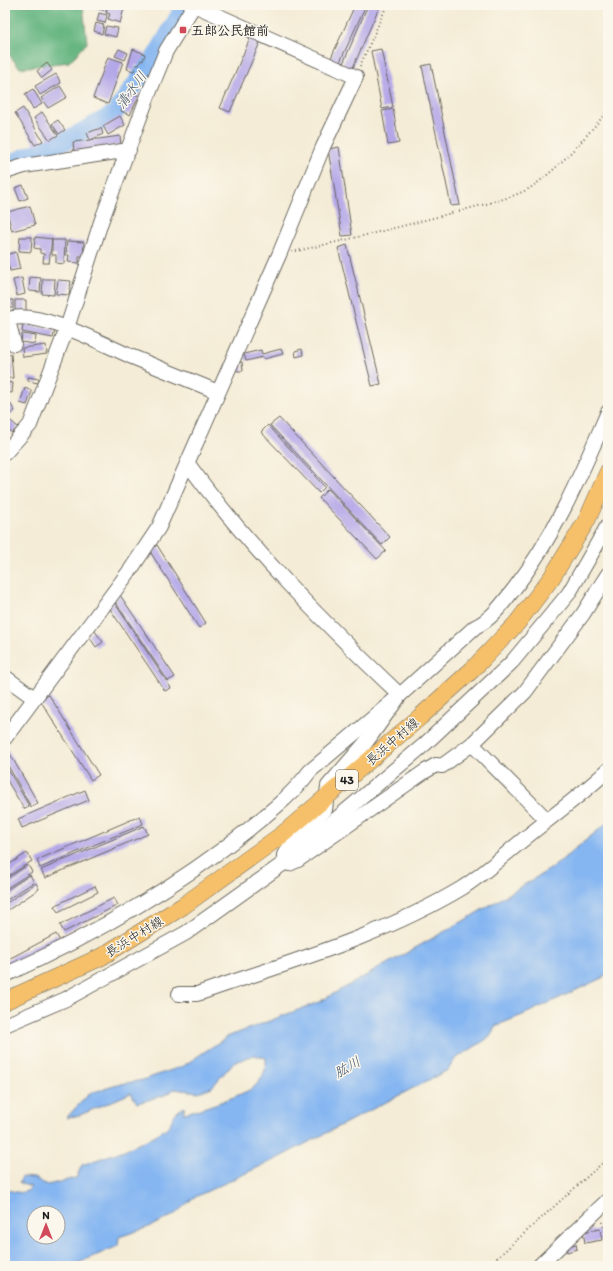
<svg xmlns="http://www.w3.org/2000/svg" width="613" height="1271" font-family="Itim,'Klee One',sans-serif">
	<rect width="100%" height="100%" fill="#fbf7ec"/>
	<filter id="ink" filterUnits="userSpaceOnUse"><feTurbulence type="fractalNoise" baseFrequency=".025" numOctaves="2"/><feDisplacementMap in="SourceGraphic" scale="8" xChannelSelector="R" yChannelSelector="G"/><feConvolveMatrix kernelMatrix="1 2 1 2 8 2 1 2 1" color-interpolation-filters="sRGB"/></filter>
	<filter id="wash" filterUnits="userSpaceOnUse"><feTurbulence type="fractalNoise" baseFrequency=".012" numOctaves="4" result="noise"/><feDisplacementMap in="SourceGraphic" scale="16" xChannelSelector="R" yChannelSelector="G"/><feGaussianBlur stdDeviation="0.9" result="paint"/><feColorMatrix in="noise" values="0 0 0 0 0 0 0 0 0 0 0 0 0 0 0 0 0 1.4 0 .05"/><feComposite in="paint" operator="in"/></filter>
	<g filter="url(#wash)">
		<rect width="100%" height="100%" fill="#f4ecd6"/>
		<!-- forest -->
		<path fill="#66b681" stroke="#41694e" d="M5 5H83L87 43 69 62 20 68 5 50Z"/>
		<!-- water -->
		<path fill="#85b6f1" stroke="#506986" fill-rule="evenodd" d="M608 822V973L602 978 525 1014 495 1026 490 1037 455 1059 448 1070 278 1158 193 1198 174 1215 149 1227 119 1237 118 1246 71 1266H5V1188C13 1192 25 1196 31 1187L19 1183 22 1177 34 1178 47 1185 76 1178 82 1165C110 1155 141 1146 165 1129 175 1122 169 1114 185 1107L183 1113C195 1112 249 1093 255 1086 263 1078 267 1069 266 1058L254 1055 233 1063 212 1087 198 1092 174 1089 163 1096 137 1103 131 1093 80 1115 66 1118 90 1093 121 1084 143 1080 183 1066 227 1037 319 1002 465 920 552 868ZM34 1213H58V1237H34Z"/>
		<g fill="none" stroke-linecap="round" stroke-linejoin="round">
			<!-- river -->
			<path stroke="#85b6f1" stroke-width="18" d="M5 165 65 141 114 114 157 54 185 5"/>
		</g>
		<g id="blocks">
			<!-- building -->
			<g fill="#b4a7e8">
				<path d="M92 5H107L106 11 92 7Z"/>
				<path d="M108 5H125L120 23 108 19 110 14 106 13Z"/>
				<path d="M355 5H366L339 64 330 60Z"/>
				<path d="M368 5H380L352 70 342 66Z"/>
				<path d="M99 13 107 15 105 23 97 21Z"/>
				<path d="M96 23 104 25 102 34 94 31Z"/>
				<path d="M106 26 118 28 116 37 104 34Z"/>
				<path d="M251 36 261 40 230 112 220 108Z"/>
				<path d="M119 49 128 53 125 60 115 56Z"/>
				<path d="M133 49 145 54 143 61 141 60 139 65H136L134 71 127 69Z"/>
				<path d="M381 49 393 107 382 109 371 51Z"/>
				<path d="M108 57 123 62 108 104 93 98Z"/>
				<path d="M47 63 52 70 42 78 37 71Z"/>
				<path d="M431 64 460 205 451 206 422 66Z"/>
				<path d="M56 74 61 83 40 95 35 86Z"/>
				<path d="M60 86 67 97 48 108 41 98Z"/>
				<path d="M33 89 42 104 33 109 25 94Z"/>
				<path d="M130 92 139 96 130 115 121 111Z"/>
				<path d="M23 108 43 141 35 145 15 113Z"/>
				<path d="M393 109 399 143 388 145 382 111Z"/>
				<path d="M42 112 58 135 50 140 34 118Z"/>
				<path d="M120 116 125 125 108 135 103 126Z"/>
				<path d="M58 120 65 130 59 134 52 124Z"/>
				<path d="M101 128 103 134 91 140 120 136 121 145 74 151 73 142 90 140 87 133Z"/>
				<path d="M339 147 352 235 342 236 328 149Z"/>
				<path d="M23 185 28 198 20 201 15 188Z"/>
				<path d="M30 206 35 225 12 231 7 212Z"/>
				<path d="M20 237H32L31 252 19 251Z"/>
				<path d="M35 237 52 239 49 263H43L44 254 40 253V249L34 248Z"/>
				<path d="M52 240H65L64 264 56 263V255H52Z"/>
				<path d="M67 241 84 242 83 256H79V263L68 262 69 255H66Z"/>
				<path d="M347 245 381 384 372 386 338 248Z"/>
				<path d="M16 252 20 269 10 271 5 255Z"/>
				<path d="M30 277 41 278 40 292 29 291Z"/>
				<path d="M22 278 25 294 17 296 13 280Z"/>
				<path d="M43 279H55L54 295 42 294Z"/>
				<path d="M58 280 71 281 69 295 56 294Z"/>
				<rect x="5" y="300" width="8" height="8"/>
				<path d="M15 300H26V314H18V311H15Z"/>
				<path d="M23 324 55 330 53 338 22 332Z"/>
				<path d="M22 334 36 336 35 344 21 342Z"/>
				<path d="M46 345 47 354 23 357 22 348Z"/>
				<path d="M281 349 283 354 264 359 263 357 246 361 244 354 261 350 262 354Z"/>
				<path d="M302 349 303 355 296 357 295 351Z"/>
				<path d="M5 354H11L13 378H5Z"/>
				<path d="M242 362 243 371H237L236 363Z"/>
				<path d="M28 377 39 379 38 383 28 381Z"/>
				<path d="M5 382 13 383 12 393 5 392Z"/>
				<path d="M25 388 32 391 27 405 20 403Z"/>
				<path d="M10 403 15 411 8 416 5 415V406Z"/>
				<path d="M6 417 18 427 12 433 5 427Z"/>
				<path d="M279 418 390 537 382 545 270 425Z"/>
				<path d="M268 425 325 487 319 493 261 432Z"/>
				<path d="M328 489 386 551 377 559 319 498Z"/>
				<path d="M157 545 206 623 199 628 149 550Z"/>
				<path d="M120 595 175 677 168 681 114 600Z"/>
				<path d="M114 602 171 688 165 691 108 606Z"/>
				<path d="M94 630 103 642 96 647 88 635Z"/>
				<path d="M49 695 99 775 91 780 40 700Z"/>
				<path d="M5 745 38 803 31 807 5 760Z"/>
				<path d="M5 764 29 806 24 809 5 777Z"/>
				<path d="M85 790 89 800 22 828 18 819Z"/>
				<path d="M140 816 143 824 40 868 37 860Z"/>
				<path d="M144 826 148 834 45 878 41 870Z"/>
				<path d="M27 853 32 861 5 878V867Z"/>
				<path d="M28 865 32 872 5 889V880Z"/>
				<path d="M30 875 34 882 5 901V891Z"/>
				<path d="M36 883 39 889 5 912V904Z"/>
				<path d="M95 886 98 892 58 912 54 906Z"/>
				<path d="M114 898 118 905 64 932 60 925Z"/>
				<path d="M56 934 60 941 5 969V961Z"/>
				<path d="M600 1229 602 1240 585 1243 583 1232Z"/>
				<path d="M576 1244 577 1249 567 1252 565 1247Z"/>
			</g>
		</g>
	</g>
	<g filter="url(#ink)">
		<use href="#blocks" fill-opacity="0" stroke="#68655d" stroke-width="1"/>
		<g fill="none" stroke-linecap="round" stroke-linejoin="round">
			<!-- minor casing -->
			<g stroke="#68655d" stroke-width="16">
				<g id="minor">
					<path d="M5 172 24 166 129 150"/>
					<path d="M14 344 9 324 12 318C43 312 101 343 130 356 160 368 189 380 218 392"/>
					<path d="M5 453 30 425 67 328 101 222 149 93 166 51 194 5"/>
					<path d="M188 464C250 549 324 623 400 695L367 741 328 786 325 810 293 842 284 855V863L289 864 298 860 424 772 436 765 442 766 472 744 525 692 583 614 608 574"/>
					<path d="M5 677 34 698"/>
					<path d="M5 738 131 569 159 527 279 255 323 147 356 77 194 5"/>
					<path d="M472 744 547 820"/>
					<path d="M5 975C91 936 175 888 249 829 271 811 293 794 310 771L400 695 475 627C492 619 502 604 514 589 555 536 581 474 608 412"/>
					<path d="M179 994H197C286 963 381 937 462 888 484 874 503 856 524 839 552 816 582 795 608 770"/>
					<path d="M5 1025 66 999 186 933 284 863 425 744 512 662 569 593 608 525"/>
					<path d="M539 1266 608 1200"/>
				</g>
			</g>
			<!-- major casing -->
			<g stroke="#68655d" stroke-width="18">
				<path id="major" d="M5 1001 101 957 183 906 283 834 420 717 472 670 517 623 552 577 587 520 608 472"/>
			</g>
			<!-- path -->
			<g stroke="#68655d" stroke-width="2" stroke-dasharray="1 3" stroke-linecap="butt">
				<path d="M360 66 387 5"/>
				<path d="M292 252C347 240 401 227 455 212 477 206 511 199 530 188 560 168 584 138 608 111"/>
				<path d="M602 1222 608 1238"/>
				<path d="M488 1266 608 1158"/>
			</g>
			<!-- minor -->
			<use href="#minor" stroke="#fff" stroke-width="14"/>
			<!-- major -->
			<use href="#major" stroke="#f6c06b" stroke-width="17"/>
		</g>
	</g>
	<!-- markers -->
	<rect fill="#d1495b" stroke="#fbf7ec" stroke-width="1.5" x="179" y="26" width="8" height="8" rx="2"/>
	<g text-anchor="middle" stroke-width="3" stroke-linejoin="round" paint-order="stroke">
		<!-- shield labels -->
		<rect fill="#fbf7ec" stroke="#5f5e5a" stroke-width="1" x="336" y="770" width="22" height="20" rx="3"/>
		<g font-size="12" font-weight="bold" fill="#1c1c1c">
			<text x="347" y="784">43</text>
		</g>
		<!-- poi labels -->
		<g font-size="13" font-weight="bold" fill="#1c1c1c" stroke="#fbf7ec" text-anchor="start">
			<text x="191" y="35">五郎公民館前</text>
		</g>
		<!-- street labels -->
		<g font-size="13" fill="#1c1c1c" stroke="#fbf7ec">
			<text transform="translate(392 741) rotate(-41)" y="5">長浜中村線</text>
			<text transform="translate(134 936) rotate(-32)" y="5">長浜中村線</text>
		</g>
		<!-- water labels -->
		<g font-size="14" font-style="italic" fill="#465a71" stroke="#fbf7ec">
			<text transform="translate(131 90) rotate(-54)" y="5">清水川</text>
			<text transform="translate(347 1067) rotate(-30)" y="5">肱川</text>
		</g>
	</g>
	<!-- margin -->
	<rect width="613" height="1271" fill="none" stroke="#fbf7ec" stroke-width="20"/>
	<!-- north arrow -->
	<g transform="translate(46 1225)"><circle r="19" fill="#fbf7ec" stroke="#a29f99"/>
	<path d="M0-3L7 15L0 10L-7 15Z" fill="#d1495b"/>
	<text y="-6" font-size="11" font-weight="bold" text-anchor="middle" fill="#1c1c1c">N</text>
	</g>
</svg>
